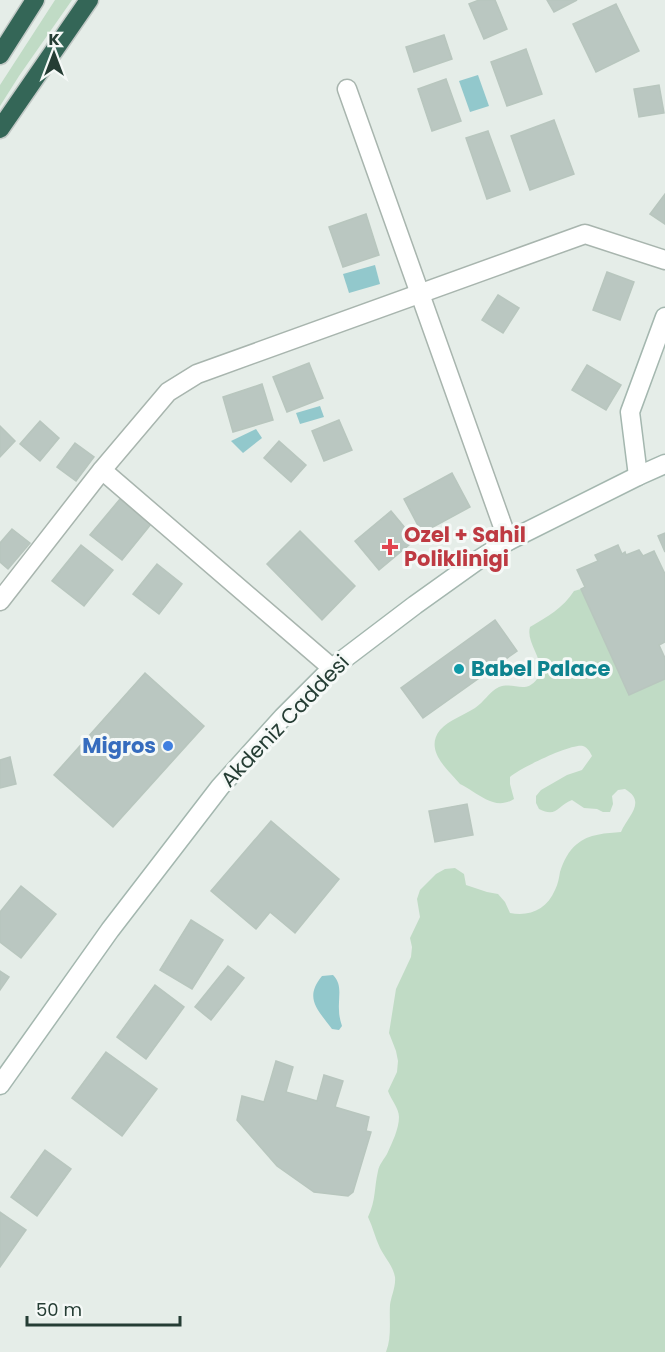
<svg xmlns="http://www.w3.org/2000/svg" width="665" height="1352" font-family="Poppins,sans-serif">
	<rect width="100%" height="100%" fill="#e5ede8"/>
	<!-- green -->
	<g fill="#c0dbc5">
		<path d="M55 0H72L19 76 0 106V85Z"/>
		<path d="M581 589 629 695 665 679V1352H386C392 1337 389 1321 390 1305 391 1296 396 1287 395 1277 393 1266 385 1258 380 1248 375 1238 373 1227 368 1217 376 1200 374 1188 378 1171 379 1165 384 1159 387 1154 392 1143 399 1129 399 1117 399 1108 391 1100 388 1091L397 1072 398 1061 396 1051 389 1033 396 989 411 957 412 947 410 938 420 917 417 899 420 890 436 874 445 869 455 868 464 874 466 885 487 892 498 894 505 902 510 913C530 917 547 909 555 890 558 884 559 878 560 872 563 862 569 850 577 844 588 834 607 833 621 832 628 816 647 802 625 789L618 790 612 796 613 804 610 812H603L597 809 584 808 572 800C557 806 557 818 539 809L536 803V796L541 790 567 775 582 770 592 756C590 752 588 748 583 746 572 743 520 768 510 777V784L514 799C498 809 485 799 472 791 468 788 464 786 460 784 457 781 454 777 451 774 440 762 427 746 440 730 449 720 464 715 475 708 484 702 489 692 499 687 514 681 525 695 537 679 549 664 525 644 530 627 547 617 563 608 574 591Z"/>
	</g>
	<!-- water -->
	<g fill="#92c8cc">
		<path d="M478 75 489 106 470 112 459 81Z"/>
		<path d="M375 265 380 284 349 293 343 274Z"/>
		<path d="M320 406 324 417 300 424 296 413Z"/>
		<path d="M256 429 262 438 243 453 231 441Z"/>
		<path d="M333 975C343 985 338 997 339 1010 339 1015 340 1020 342 1026L339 1030 332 1029C317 1009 304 998 322 976Z"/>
	</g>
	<!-- building -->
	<g fill="#bac7c1" stroke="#b8c6be" stroke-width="1.5">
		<path d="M479 0H495L507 29 484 39 469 4Z"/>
		<path d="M547 0H577L554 12Z"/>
		<path d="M616 4 639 51 596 72 573 24Z"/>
		<path d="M444 35 452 59 414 72 406 47Z"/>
		<path d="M526 49 542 94 507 106 491 62Z"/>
		<path d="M446 79 461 121 432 131 418 89Z"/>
		<path d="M659 85 664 113 639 117 634 89Z"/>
		<path d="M554 120 574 174 530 190 511 136Z"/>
		<path d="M488 131 510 191 487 199 466 138Z"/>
		<path d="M665 194V224L650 214Z"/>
		<path d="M366 214 379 255 343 267 329 227Z"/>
		<path d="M607 272 634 282 620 320 593 310Z"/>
		<path d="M498 295 519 308 503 333 482 320Z"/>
		<path d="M309 363 323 398 287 412 273 377Z"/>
		<path d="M587 365 621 385 606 410 572 390Z"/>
		<path d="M262 384 273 420 233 432 223 397Z"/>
		<path d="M339 420 352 450 324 461 312 431Z"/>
		<path d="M40 421 59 438 40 461 20 444Z"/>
		<path d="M0 426 15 441 0 457Z"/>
		<path d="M279 441 306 465 291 482 264 458Z"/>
		<path d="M75 443 94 457 76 481 57 467Z"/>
		<path d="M452 473 470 507 422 533 404 499Z"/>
		<path d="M120 499 151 524 122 560 90 535Z"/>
		<path d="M391 511 415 540 379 570 355 541Z"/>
		<path d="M12 529 30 543 8 569 0 562V543Z"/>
		<path d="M300 531 355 586 322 620 267 564Z"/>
		<path d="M665 533V552L658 536Z"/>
		<path d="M81 545 113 570 84 606 52 581Z"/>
		<path d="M618 545 622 554 625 552 626 555 639 550 643 556 654 551 665 574V642L659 645 665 658V679L629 695 581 589 585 587 577 570 598 561 595 555Z"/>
		<path d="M157 564 182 584 159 614 133 594Z"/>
		<path d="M495 620 517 651 423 718 401 688Z"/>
		<path d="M145 673 204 726 113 827 54 775Z"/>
		<path d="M10 757 16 784 0 788V760Z"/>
		<path d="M467 804 473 835 435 842 429 811Z"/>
		<path d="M271 821 339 879 295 933 270 912 256 929 211 891Z"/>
		<path d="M21 886 56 914 21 958 0 942V912Z"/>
		<path d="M191 920 223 940 192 989 160 970Z"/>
		<path d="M228 966 244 978 211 1020 195 1007Z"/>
		<path d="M0 971 9 977 0 990Z"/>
		<path d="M155 985 184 1007 146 1059 117 1037Z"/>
		<path d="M106 1052 157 1089 122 1136 72 1098Z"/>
		<path d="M276 1061 293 1067 286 1092 317 1101 324 1075 343 1081 335 1107 369 1117 366 1131 371 1132 353 1192 348 1196 314 1192 277 1166 237 1120 242 1096 264 1102Z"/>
		<path d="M45 1150 71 1169 37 1216 11 1197Z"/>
		<path d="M0 1212 26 1230 0 1267Z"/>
	</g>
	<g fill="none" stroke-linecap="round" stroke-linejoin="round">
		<!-- street casing -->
		<g stroke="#a8b5ae" stroke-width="21">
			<g id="street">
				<path d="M347 89 508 541"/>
				<path d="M102 470 332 668"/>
				<path d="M0 601 102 470 168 392 197 374 585 234 665 260"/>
			</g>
		</g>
		<!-- secondary casing -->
		<g stroke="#a4b7af" stroke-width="21">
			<g id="secondary">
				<path d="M638 476 630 412 665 317"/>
				<path d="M0 1085 110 930 220 787 283 717 332 668 415 605 478 560 508 541 638 476 665 464"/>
			</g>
		</g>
		<!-- highway casing -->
		<g stroke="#c2c9c6" stroke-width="21">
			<g id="highway">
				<path d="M0 55 35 0"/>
				<path d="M0 129 89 0"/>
			</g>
		</g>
		<!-- street -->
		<use href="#street" stroke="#fff" stroke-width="18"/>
		<!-- secondary -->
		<use href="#secondary" stroke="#fff" stroke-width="18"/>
		<!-- highway -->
		<use href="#highway" stroke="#346657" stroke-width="18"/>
	</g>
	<!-- markers -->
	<path fill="#e0444e" stroke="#f5f9f7" stroke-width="2" d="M387 538h6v6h6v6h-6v6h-6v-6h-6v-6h6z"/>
	<circle fill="#0f9aa8" stroke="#f5f9f7" stroke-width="2" cx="459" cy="669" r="6"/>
	<circle fill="#3f7fe0" stroke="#f5f9f7" stroke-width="2" cx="168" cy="746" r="6"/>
	<g text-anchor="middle" stroke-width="6" stroke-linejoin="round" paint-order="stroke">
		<!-- health labels -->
		<g font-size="21" font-weight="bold" fill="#be3a42" stroke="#f5f9f7" text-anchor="start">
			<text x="404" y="542">Ozel + Sahil<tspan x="404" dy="24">Poliklinigi</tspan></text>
		</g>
		<!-- culture labels -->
		<g font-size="21" font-weight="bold" fill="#0d838f" stroke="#f5f9f7" text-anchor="start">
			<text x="471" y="676">Babel Palace</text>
		</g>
		<!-- street labels -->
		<g font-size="21" fill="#253d34" stroke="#f5f9f7">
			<text transform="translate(285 721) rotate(-46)" y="7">Akdeniz Caddesi</text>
		</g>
		<!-- shop labels -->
		<g font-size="21" font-weight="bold" fill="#366cbe" stroke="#f5f9f7" text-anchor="end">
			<text x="156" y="753">Migros</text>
		</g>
	</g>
	<!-- north arrow -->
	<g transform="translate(54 54)" stroke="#f5f9f7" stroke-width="4.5" paint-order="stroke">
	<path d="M0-4.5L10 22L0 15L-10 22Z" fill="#253d34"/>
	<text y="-9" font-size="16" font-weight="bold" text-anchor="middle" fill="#253d34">K</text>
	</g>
	<!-- scale -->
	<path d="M27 1316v9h153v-9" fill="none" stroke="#253d34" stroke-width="3"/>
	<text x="36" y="1316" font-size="18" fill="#253d34" stroke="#f5f9f7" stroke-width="4.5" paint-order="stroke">50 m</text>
</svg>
